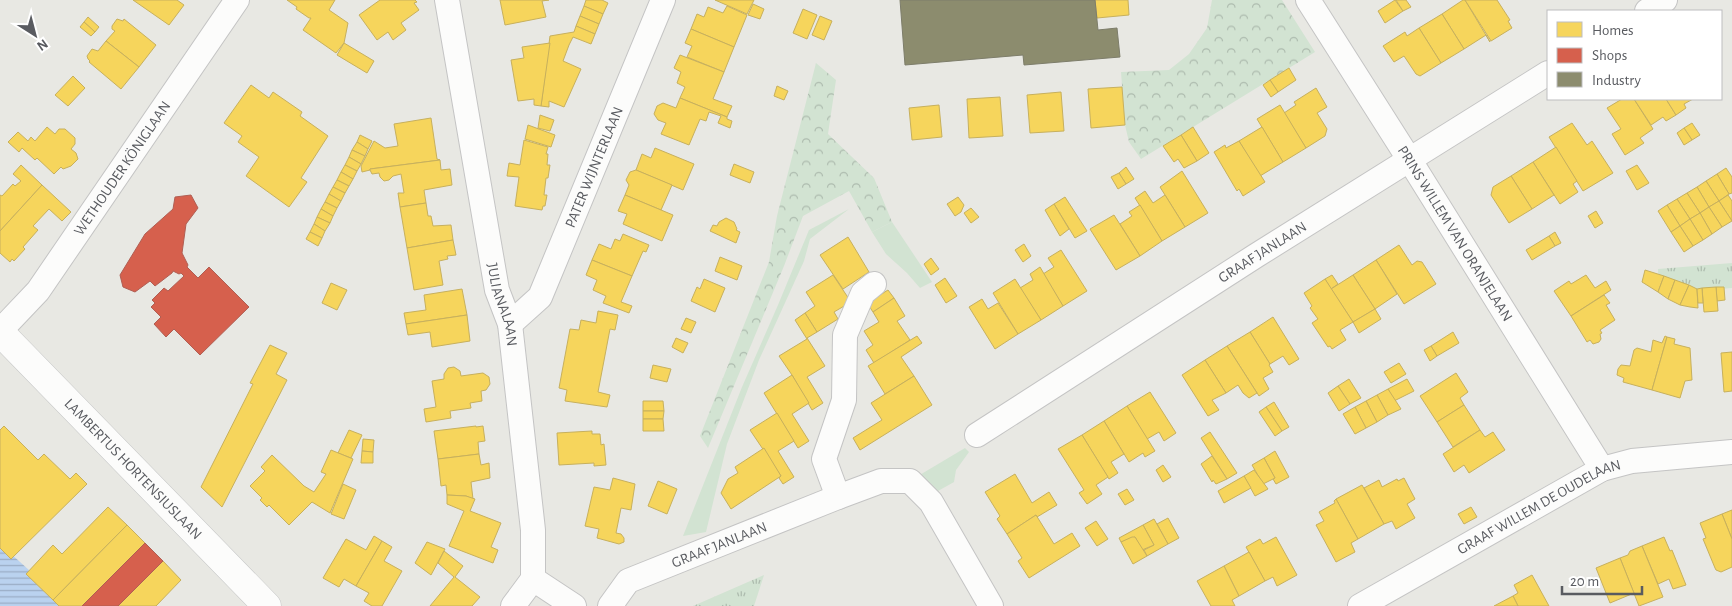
<svg xmlns="http://www.w3.org/2000/svg" width="1732" height="606" font-family="'Alegreya Sans',sans-serif">
	<defs>
		<pattern id="grass-tufts" width="24" height="20" patternUnits="userSpaceOnUse" patternTransform="scale(1.25)"><rect width="24" height="20" fill="#d2e3d2"/><path d="M3 7l-1-3M5 7V3M7 7l1-3M15 17l-1-3M17 17v-4M19 17l1-3" fill="none" stroke="#adbbae"/></pattern>
		<pattern id="forest-crowns" width="20" height="18" patternUnits="userSpaceOnUse" patternTransform="scale(1.25)"><rect width="20" height="18" fill="#d2e3d2"/><path d="M2 6a3 3 0 1 1 6 0M12 15a3 3 0 1 1 6 0" fill="none" stroke="#adbbae"/></pattern>
		<pattern id="water-rules" width="6" height="5" patternUnits="userSpaceOnUse" patternTransform="scale(1.25)"><rect width="6" height="5" fill="#bad2ef"/><path d="M0 2.5h6" fill="none" stroke="#9aadc5"/></pattern>
	</defs>
	<rect width="100%" height="100%" fill="#e8e8e3"/>
	<!-- grass -->
	<g fill="url(#grass-tufts)">
		<path d="M1732 263V288L1659 294 1658 269Z"/>
		<path d="M764 575 754 606H693Z"/>
	</g>
	<!-- forest -->
	<g fill="url(#forest-crowns)">
		<path d="M1212 0H1282L1315 52 1141 159 1129 142 1125 125 1121 72 1169 70 1189 54 1207 28Z"/>
		<path d="M816 63 836 80 828 134 874 178 892 222 872 232 849 191 803 216 784 266 708 448 700 436 769 262 777 216Z"/>
	</g>
	<!-- garden -->
	<g fill="#d2e3d2">
		<path d="M849 209 810 239 804 261 759 360 727 444 706 532 683 536 742 387 778 305 809 230Z"/>
		<path d="M892 222 932 282 920 288 907 273 886 254 872 232Z"/>
		<path d="M965 448 969 452 956 470 954 482 938 491 918 476Z"/>
	</g>
	<!-- water -->
	<path fill="url(#water-rules)" d="M0 544 69 606H0Z"/>
	<!-- homes -->
	<g fill="#f6d55c" stroke="#c7b05d">
		<path d="M133 0H177L184 5 169 25Z"/>
		<path d="M287 0H335L329 10 348 23 344 43 336 53 303 30 311 18H309L296 9 297 7Z"/>
		<path d="M380 0H415L417 2 414 3 419 10 401 23 406 30 393 40 388 32 377 40 359 15Z"/>
		<path d="M500 0H549L542 1 546 17 505 25Z"/>
		<path d="M586 0H602L608 3 603 14 584 6Z"/>
		<path d="M715 0H754L747 14Z"/>
		<path d="M1095 0H1128L1129 15 1097 18Z"/>
		<path d="M1395 0 1403 11 1385 23 1378 11Z"/>
		<path d="M1396 0H1406L1411 7 1403 11Z"/>
		<path d="M1463 0H1465L1490 42 1486 35 1464 49 1442 14Z"/>
		<path d="M1465 0H1497L1510 20 1508 21 1512 28 1491 41Z"/>
		<path d="M753 4 764 9 760 19 748 15Z"/>
		<path d="M584 6 603 14 599 24 580 16Z"/>
		<path d="M727 6 747 15 734 47 691 29 697 14 704 17 708 7 723 13Z"/>
		<path d="M803 9 817 15 807 39 793 33Z"/>
		<path d="M1442 14 1464 49 1441 63 1419 28Z"/>
		<path d="M580 16 599 24 595 34 576 26Z"/>
		<path d="M820 16 832 21 824 40 812 35Z"/>
		<path d="M88 17 99 27 95 32 84 22Z"/>
		<path d="M117 19 123 21 124 19 156 45 139 67 106 41 115 31 112 29V26Z"/>
		<path d="M84 22 95 32 91 36 80 27Z"/>
		<path d="M576 26 595 34 591 44 573 37 569 45 563 61 581 69 564 107 549 101V107L541 106 550 36 574 32Z"/>
		<path d="M1419 28 1441 63 1420 76 1416 74 1404 56 1394 62 1383 46 1405 32 1407 36Z"/>
		<path d="M691 29 734 47 724 72 687 57 692 46 685 43Z"/>
		<path d="M106 41 139 67 121 89 89 62 90 61 88 59 87 56 92 49 98 51Z"/>
		<path d="M344 43 374 61 367 73 337 55Z"/>
		<path d="M550 43 541 106 534 105V99L518 101 511 60 524 58 522 47Z"/>
		<path d="M680 55 724 72 713 99 732 106 727 117 680 98 685 87 677 83 681 72 674 68Z"/>
		<path d="M1289 68 1296 80 1278 92 1270 80Z"/>
		<path d="M73 76 85 88 68 106 55 95Z"/>
		<path d="M1270 80 1278 92 1271 97 1263 85Z"/>
		<path d="M251 85 269 98 273 92 302 112 300 116 328 136 301 178 307 182 289 207 246 176 259 157 238 142 242 136 224 123Z"/>
		<path d="M777 86 788 91 784 100 774 96Z"/>
		<path d="M1122 87 1125 125 1091 128 1088 89Z"/>
		<path d="M1316 88 1327 107 1317 113 1327 129 1325 136 1306 148 1284 113 1296 105 1294 102Z"/>
		<path d="M1061 92 1064 131 1030 133 1027 95Z"/>
		<path d="M1000 97 1003 136 969 138 967 99Z"/>
		<path d="M680 98 727 117V119L732 121 730 128 718 123 721 116 709 112 706 121 700 119 689 145 661 134 666 123 658 120 654 114 657 106 663 103 676 108Z"/>
		<path d="M1622 99H1634L1653 129 1640 138 1644 143 1625 155 1612 134 1621 129 1607 108Z"/>
		<path d="M1634 99H1666L1676 115 1666 121 1663 117 1651 125Z"/>
		<path d="M1666 99H1693L1684 104 1686 108 1676 115Z"/>
		<path d="M939 105 942 137 912 140 909 108Z"/>
		<path d="M1280 105 1306 148 1283 162 1257 119Z"/>
		<path d="M540 115 554 120 550 131 538 128Z"/>
		<path d="M431 118 437 159 440 160 370 169V170L362 172 361 166 374 141 385 148 398 146 394 124Z"/>
		<path d="M1572 123 1587 145 1592 141 1613 173 1583 191 1549 137Z"/>
		<path d="M1692 123 1700 135 1692 140 1684 128Z"/>
		<path d="M528 125 555 135 551 147 525 139Z"/>
		<path d="M47 127 55 134 59 129H65L75 138V144L71 149 76 153 78 159 71 166 63 169 61 167 54 174 37 158 35 160 22 148 19 152 8 142 18 132 28 141 31 137 35 141Z"/>
		<path d="M1193 127 1209 153 1197 161 1181 135Z"/>
		<path d="M1262 127 1283 162 1260 176 1239 141Z"/>
		<path d="M1684 128 1692 140 1684 145 1677 133Z"/>
		<path d="M360 135 372 141 368 149 357 142Z"/>
		<path d="M1181 135 1197 161 1184 168 1178 159 1174 162 1163 146Z"/>
		<path d="M524 140 548 147 546 154H548L547 165H550L548 178H546L544 195H547L545 206H543L542 210 515 206 519 177 507 176 509 163 520 165Z"/>
		<path d="M1239 141 1265 182 1243 196 1239 189 1237 191 1214 152 1225 145 1226 148Z"/>
		<path d="M357 142 368 149 365 156 352 150Z"/>
		<path d="M1556 147 1577 181 1573 184 1578 192 1560 204 1533 162Z"/>
		<path d="M655 148 694 164 683 190 636 170 642 154 651 158Z"/>
		<path d="M352 150 365 156 361 164 349 157Z"/>
		<path d="M349 157 361 164 357 171 345 165Z"/>
		<path d="M440 160 441 170 450 169 452 185 424 190 426 203 400 207 398 193H404L401 174 393 176 389 180 384 181 380 177 379 173 372 174 370 170V169Z"/>
		<path d="M1533 162 1554 195 1532 209 1511 176Z"/>
		<path d="M734 164 754 172 750 183 730 175Z"/>
		<path d="M21 165 42 185 0 231V195L2 196 13 184 15 186 21 181 13 174Z"/>
		<path d="M345 165 357 171 353 179 341 172Z"/>
		<path d="M1637 165 1649 183 1637 190 1626 171Z"/>
		<path d="M1126 167 1134 179 1126 184 1119 173Z"/>
		<path d="M1726 168 1732 177V193L1729 194 1717 174Z"/>
		<path d="M636 170 672 185 661 210 625 195 629 185 626 180 630 172Z"/>
		<path d="M1182 171 1208 213 1185 227 1160 187Z"/>
		<path d="M341 172 353 179 349 186 337 180Z"/>
		<path d="M1119 173 1126 184 1118 189 1111 177Z"/>
		<path d="M1717 174 1729 194 1719 201 1706 181Z"/>
		<path d="M1511 176 1532 209 1509 223 1491 195 1493 187Z"/>
		<path d="M337 180 349 186 345 193 333 187Z"/>
		<path d="M1706 181 1719 201 1709 207 1697 187Z"/>
		<path d="M42 185 71 212 62 221 49 209 33 226 38 230 23 247 25 249 14 261 12 259 10 262 0 253V231Z"/>
		<path d="M333 187 345 193 341 201 329 194Z"/>
		<path d="M1697 187 1709 207 1700 213 1687 193Z"/>
		<path d="M1145 191 1153 203 1165 195 1185 227 1162 241 1135 198Z"/>
		<path d="M1687 193 1700 213 1690 219 1677 199Z"/>
		<path d="M329 194 341 201 337 208 325 202Z"/>
		<path d="M625 195 673 215 662 241 623 224 627 214 618 211Z"/>
		<path d="M1728 195 1732 201V221L1719 201Z"/>
		<path d="M958 197 964 205 961 212 955 216 947 204Z"/>
		<path d="M1065 197 1087 231 1075 238 1054 204Z"/>
		<path d="M1677 199 1690 219 1680 226 1667 205Z"/>
		<path d="M1719 201 1732 221 1722 227 1709 207Z"/>
		<path d="M325 202 337 208 333 216 321 209Z"/>
		<path d="M426 203 428 216H431L433 226 451 225 453 240 407 248 400 207Z"/>
		<path d="M1054 204 1069 229 1060 236 1045 210Z"/>
		<path d="M1140 205 1162 241 1140 256 1120 224 1132 216 1129 212Z"/>
		<path d="M1667 205 1680 226 1671 232 1658 211Z"/>
		<path d="M1709 207 1722 227 1712 234 1700 213Z"/>
		<path d="M971 208 979 217 971 223 964 213Z"/>
		<path d="M321 209 333 216 330 223 317 217Z"/>
		<path d="M1596 211 1603 223 1595 228 1588 216Z"/>
		<path d="M1700 213 1712 234 1703 240 1690 219Z"/>
		<path d="M1114 215 1140 256 1116 270 1090 229Z"/>
		<path d="M317 217 330 223 325 231 314 224Z"/>
		<path d="M726 218 734 222 737 229 736 230 740 232 736 243 710 231 713 225 717 226 719 222Z"/>
		<path d="M1690 219 1703 240 1693 246 1680 226Z"/>
		<path d="M314 224 325 231 322 238 310 232Z"/>
		<path d="M1680 226 1693 246 1684 252 1671 232Z"/>
		<path d="M310 232 322 238 318 246 306 239Z"/>
		<path d="M1555 232 1561 243 1555 246 1549 236Z"/>
		<path d="M623 234 649 245 646 252 643 251 632 276 592 260 599 244 611 249 615 239 620 241Z"/>
		<path d="M1549 236 1555 246 1532 260 1526 250Z"/>
		<path d="M848 237 869 272 843 289 820 255Z"/>
		<path d="M453 240 456 255 447 256 448 259 439 261 443 285 414 290 407 248Z"/>
		<path d="M1024 244 1031 256 1023 262 1015 250Z"/>
		<path d="M1399 245 1412 265 1417 261 1422 262 1436 284 1404 304 1376 260Z"/>
		<path d="M1061 250 1087 291 1063 306 1043 274 1054 267 1048 258Z"/>
		<path d="M720 257 742 266 737 280 715 271Z"/>
		<path d="M931 258 939 269 931 275 924 264Z"/>
		<path d="M592 260 632 276 621 302 632 306 629 313 603 303 606 296 593 290 597 280 586 275Z"/>
		<path d="M1376 260 1397 294 1375 309 1353 275Z"/>
		<path d="M1040 267 1063 306 1041 320 1020 288 1033 280 1030 274Z"/>
		<path d="M1645 270 1664 276 1658 292 1642 282Z"/>
		<path d="M833 275 851 302 834 312 838 319 817 332 805 313 815 306 806 292Z"/>
		<path d="M1332 275 1338 284 1331 289 1325 279Z"/>
		<path d="M1353 275 1375 309 1353 322 1331 289Z"/>
		<path d="M1586 275 1595 288 1606 281 1611 290 1571 316 1554 291 1569 281 1571 284Z"/>
		<path d="M1664 276 1675 280 1668 299 1658 292Z"/>
		<path d="M945 278 957 296 946 303 935 285Z"/>
		<path d="M704 279 725 288 715 312 691 301 697 287 700 289Z"/>
		<path d="M1015 279 1041 320 1018 334 993 293Z"/>
		<path d="M1325 279 1353 322 1340 330 1346 340 1332 349 1330 346 1328 347 1312 323 1318 319 1310 308 1312 306 1304 293Z"/>
		<path d="M1675 280 1689 285 1680 305 1668 299Z"/>
		<path d="M331 283 347 290 337 310 322 303Z"/>
		<path d="M1689 285 1697 289 1698 308 1690 307 1680 305Z"/>
		<path d="M1716 287H1724L1725 300 1717 301Z"/>
		<path d="M1716 287 1718 311 1704 312 1702 288Z"/>
		<path d="M1702 288 1703 303H1698L1697 289Z"/>
		<path d="M462 289 467 315 406 324 404 313 426 310 424 295Z"/>
		<path d="M888 290 894 298 873 312 867 303Z"/>
		<path d="M1604 295 1610 303 1606 305 1615 320 1600 330 1602 333 1600 334 1601 339 1599 342 1593 344 1590 340 1587 342 1571 316Z"/>
		<path d="M894 298 905 316 897 321 910 340 874 363 866 350 873 345 864 331 879 322 873 312Z"/>
		<path d="M982 299 988 309 998 303 1018 334 995 349 969 307Z"/>
		<path d="M1375 309 1381 319 1359 333 1353 322Z"/>
		<path d="M598 311 618 315 615 330 610 329 598 392 610 395 607 407 565 401 567 390 559 388 570 329 579 330 581 320 596 323Z"/>
		<path d="M805 313 817 332 807 338 825 366 807 377 823 403 812 410 792 375 779 356 807 339 795 320Z"/>
		<path d="M467 315 470 341 432 347 430 332 408 335 406 324Z"/>
		<path d="M1273 317 1299 359 1289 365 1283 356 1270 364 1250 332Z"/>
		<path d="M686 318 696 322 691 333 681 329Z"/>
		<path d="M1250 332 1270 364 1269 365 1273 372 1263 378 1269 389 1259 396 1227 346Z"/>
		<path d="M1453 332 1459 343 1437 356 1431 346Z"/>
		<path d="M917 336 922 343 901 357 914 376 885 394 868 366Z"/>
		<path d="M1665 336 1667 337 1652 390 1623 382 1624 378 1617 375 1618 369 1621 365 1630 366 1634 350 1637 348 1651 352 1653 340 1662 343Z"/>
		<path d="M1667 337 1675 339 1674 344 1690 348 1692 380 1685 381 1680 398 1652 390Z"/>
		<path d="M676 338 688 343 683 353 672 347Z"/>
		<path d="M270 345 287 353 276 374 287 380 222 507 201 487 253 384 250 383Z"/>
		<path d="M1227 346 1257 393 1249 398 1243 393 1238 385 1226 393 1205 360Z"/>
		<path d="M1431 346 1437 356 1430 361 1424 350Z"/>
		<path d="M1732 352V391L1724 392 1721 353Z"/>
		<path d="M1205 360 1226 393 1212 400 1219 410 1208 416 1182 375Z"/>
		<path d="M1399 363 1406 374 1391 383 1384 372Z"/>
		<path d="M653 365 671 369 667 382 650 378Z"/>
		<path d="M454 367 460 371 461 376 483 373 489 377 490 384 486 390 481 391 482 401 470 403 471 408 450 411 451 418 426 422 424 409 436 407 432 381 444 379V374L448 368Z"/>
		<path d="M1456 373 1468 392 1460 398 1464 405 1437 422 1420 396Z"/>
		<path d="M792 375 809 403 792 414 809 441 798 448 764 393Z"/>
		<path d="M914 376 932 405 860 450 853 438 882 420 871 403Z"/>
		<path d="M1349 379 1361 398 1350 404 1338 386Z"/>
		<path d="M1407 379 1414 391 1394 401 1388 389Z"/>
		<path d="M1338 386 1350 404 1339 411 1328 393Z"/>
		<path d="M1388 389 1401 409 1388 415 1377 395Z"/>
		<path d="M1150 392 1176 433 1164 441 1159 432 1147 439 1127 406Z"/>
		<path d="M1377 395 1388 415 1377 422 1366 401Z"/>
		<path d="M643 401H663L664 411H643Z"/>
		<path d="M1366 401 1377 422 1366 428 1355 407Z"/>
		<path d="M1274 402 1289 427 1282 431 1266 407Z"/>
		<path d="M1464 405 1480 430 1453 447 1437 422Z"/>
		<path d="M1127 406 1155 451 1145 457 1143 453 1129 462 1104 421Z"/>
		<path d="M1266 407 1282 431 1275 436 1259 412Z"/>
		<path d="M1355 407 1366 428 1355 434 1343 414Z"/>
		<path d="M643 411H664L663 419H643Z"/>
		<path d="M777 413 794 441 778 451 794 477 783 484 779 478 781 476 750 430Z"/>
		<path d="M643 419H663L664 431H643Z"/>
		<path d="M1104 421 1124 454 1111 462 1118 473 1109 479 1082 435Z"/>
		<path d="M4 426 38 460 44 454 70 479 76 473 87 484 11 559 0 548V430Z"/>
		<path d="M476 426V427L483 426 485 441 478 442 479 454 438 459 434 431Z"/>
		<path d="M349 430 362 435 351 458 338 453Z"/>
		<path d="M1480 430 1485 437 1493 432 1505 450 1469 473 1464 465 1454 472 1443 454Z"/>
		<path d="M592 431V434H600L601 445 604 444 606 465 594 466V463L559 465 557 433Z"/>
		<path d="M1210 432 1237 473 1227 479 1201 438Z"/>
		<path d="M1082 435 1108 477 1096 485 1102 494 1087 504 1079 493 1084 490 1058 449Z"/>
		<path d="M363 439 374 440 373 452 362 451Z"/>
		<path d="M764 448 781 476 731 509 721 493 728 479 738 473 735 467Z"/>
		<path d="M331 450 353 459 330 513 312 502 289 525 269 505 267 507 260 500 262 498 250 486 265 471 261 467 272 455 304 486 314 492 326 474 321 472Z"/>
		<path d="M362 451 373 452V463H361Z"/>
		<path d="M1275 451 1289 477 1276 484 1273 479 1275 478 1264 458Z"/>
		<path d="M479 454 481 465 489 463 490 478 471 482 473 499 466 496 447 495 446 485 441 486 438 459Z"/>
		<path d="M1212 456 1227 479 1216 484 1213 480 1212 482 1201 464Z"/>
		<path d="M1264 458 1275 478 1263 484 1252 465Z"/>
		<path d="M1163 465 1171 477 1163 482 1156 470Z"/>
		<path d="M1254 470 1268 489 1255 496 1244 476Z"/>
		<path d="M1015 474 1032 503 1049 492 1057 505 1037 517 1036 515 1007 534 997 519 1000 516 985 492Z"/>
		<path d="M1244 476 1251 488 1224 503 1218 491Z"/>
		<path d="M613 478 635 484 631 510 621 508 616 533 621 534 624 538V542L619 544 597 538 599 529 585 526 594 487 610 490Z"/>
		<path d="M1404 478 1415 499 1407 504 1415 518 1396 529 1392 521 1384 524 1364 488 1379 480 1382 487 1397 479 1398 481Z"/>
		<path d="M658 481 677 489 667 514 648 506Z"/>
		<path d="M343 484 356 490 344 519 331 514Z"/>
		<path d="M1362 485 1384 524 1358 539 1336 499Z"/>
		<path d="M1127 489 1134 500 1125 505 1118 494Z"/>
		<path d="M447 495 466 496 475 499 470 511 501 523 491 547 498 550 493 563 449 546 464 511 447 504Z"/>
		<path d="M1336 499 1358 539 1351 543 1355 552 1336 562 1316 525 1324 521 1319 512 1335 503 1334 501Z"/>
		<path d="M108 507 127 525 53 600 26 574 53 545 62 554Z"/>
		<path d="M1471 507 1477 517 1464 524 1458 514Z"/>
		<path d="M1732 510V539L1722 514Z"/>
		<path d="M1722 514 1732 539V567L1721 572 1716 570 1715 568 1703 539 1706 538 1700 523Z"/>
		<path d="M1036 515 1054 544 1072 533 1080 546 1029 578 1018 561 1022 558 1007 534Z"/>
		<path d="M1168 518 1179 538 1168 544 1157 524Z"/>
		<path d="M1154 519 1168 544 1147 556 1144 550 1154 545 1143 525Z"/>
		<path d="M1096 521 1108 539 1097 546 1085 528Z"/>
		<path d="M127 525 145 543 82 606H59L53 600Z"/>
		<path d="M1143 525 1154 545 1142 550 1135 537 1121 542 1119 538Z"/>
		<path d="M374 536 382 541 356 586 344 579 339 587 323 578 346 539 366 550Z"/>
		<path d="M1132 537H1135L1147 556 1133 564 1121 542Z"/>
		<path d="M1276 537 1297 575 1277 586 1273 577 1265 581 1246 547 1260 539 1263 544Z"/>
		<path d="M1664 537 1670 551 1672 550 1686 585 1673 589 1669 579 1658 584 1642 546Z"/>
		<path d="M382 541 392 547 384 561 402 571 382 606H372L364 601 369 593 356 586Z"/>
		<path d="M427 542 445 549 431 575 415 563Z"/>
		<path d="M1642 546 1663 597 1639 606 1620 558 1628 555 1630 551Z"/>
		<path d="M444 551 463 566 455 577 480 597 472 606H430L454 577 438 563Z"/>
		<path d="M1249 552 1265 581 1239 596 1224 566Z"/>
		<path d="M1620 558 1634 593 1610 603 1596 568Z"/>
		<path d="M163 561 181 580 156 606H118Z"/>
		<path d="M1224 566 1239 596 1232 600 1235 606H1211L1197 581Z"/>
		<path d="M1532 575 1549 606H1518L1513 596 1518 593 1514 585Z"/>
		<path d="M1513 596 1518 606H1494Z"/>
	</g>
	<!-- shops -->
	<g fill="#d6604d" stroke="#b05e53">
		<path d="M191 195 198 208 186 224 182 253 188 265 187 267 198 278 209 267 249 307 200 355 174 329 166 337 154 324 161 317 151 307 155 303 152 300 164 288 168 291 184 276 181 273 179 274 173 271 172 273 155 286 150 281 135 292 123 287 120 275 145 234 173 209 175 197Z"/>
		<path d="M145 543 163 561 118 606H82Z"/>
	</g>
	<!-- industry -->
	<path fill="#8c8c6e" stroke="#7d7d6a" d="M900 0H1095L1098 30 1117 28 1120 57 1024 65 1023 55 905 65Z"/>
	<g fill="none" stroke-linecap="round" stroke-linejoin="round">
		<!-- street casing -->
		<g stroke="#c4c4c4" stroke-width="26">
			<g id="street">
				<path id="s1" d="M447 0 497 290 510 324 533 530V579L513 606"/>
				<path id="s2" d="M1308 0 1409 159 1602 469"/>
				<path d="M1647 11 1665 0"/>
				<path id="s3" d="M510 324 540 297 663 0"/>
				<path id="s4" d="M0 331 38 291 237 0"/>
				<path id="s5" d="M977 435 1257 255 1548 73"/>
				<path d="M838 497 824 459 844 400 845 335 863 293 874 284"/>
				<path d="M533 579 574 606"/>
				<path id="s6" d="M610 606 628 581 838 497 881 481H910L931 502 991 606"/>
				<path id="s7" d="M1360 606 1602 469 1632 461 1732 452"/>
			</g>
		</g>
		<!-- secondary casing -->
		<g stroke="#c4c5c5" stroke-width="29">
			<g id="secondary">
				<path id="s8" d="M0 332 267 606"/>
			</g>
		</g>
		<!-- street -->
		<use href="#street" stroke="#fcfcfb" stroke-width="24"/>
		<!-- secondary -->
		<use href="#secondary" stroke="#fcfcfb" stroke-width="28"/>
	</g>
	<g text-anchor="middle" stroke-width="5" stroke-linejoin="round" paint-order="stroke">
		<!-- street labels -->
		<g font-size="15" fill="#595b60" stroke="#fff">
			<text dy="5" stroke="none"><textPath href="#s3" startOffset="181">PATER WIJNTERLAAN</textPath></text>
			<text dy="5" stroke="none"><textPath href="#s4" startOffset="204">WETHOUDER KÖNIGLAAN</textPath></text>
			<text dy="5" stroke="none"><textPath href="#s2" startOffset="276">PRINS WILLEM VAN ORANJELAAN</textPath></text>
			<text dy="5" stroke="none"><textPath href="#s5" startOffset="339">GRAAF JANLAAN</textPath></text>
			<text dy="5" stroke="none"><textPath href="#s1" startOffset="310">JULIANALAAN</textPath></text>
			<text dy="5" stroke="none"><textPath href="#s8" startOffset="191">LAMBERTUS HORTENSIUSLAAN</textPath></text>
			<text dy="5" stroke="none"><textPath href="#s7" startOffset="205">GRAAF WILLEM DE OUDELAAN</textPath></text>
			<text dy="5" stroke="none"><textPath href="#s6" startOffset="129">GRAAF JANLAAN</textPath></text>
		</g>
	</g>
	<!-- legend -->
	<rect x="1547" y="10" width="175" height="90" fill="#ffffff" stroke="#bdbdbf"/>
	<rect x="1557" y="22" width="25" height="15" fill="#f6d55c" stroke="#bdbdbf"/>
	<text x="1592" y="35" font-size="15" fill="#595b60">Homes</text>
	<rect x="1557" y="48" width="25" height="15" fill="#d6604d" stroke="#bdbdbf"/>
	<text x="1592" y="60" font-size="15" fill="#595b60">Shops</text>
	<rect x="1557" y="72" width="25" height="15" fill="#8c8c6e" stroke="#bdbdbf"/>
	<text x="1592" y="85" font-size="15" fill="#595b60">Industry</text>
	<!-- north arrow -->
	<g transform="translate(35 35) rotate(144)" stroke="#ffffff" stroke-width="4" paint-order="stroke">
	<path d="M0-4L9 19L0 12L-9 19Z" fill="#595b60"/>
	<text y="-8" font-size="14" font-weight="bold" text-anchor="middle" fill="#595b60">N</text>
	</g>
	<!-- scale -->
	<path d="M1562 586v8h80v-8" fill="none" stroke="#595b60" stroke-width="2.5"/>
	<text x="1570" y="586" font-size="15" fill="#595b60" stroke="#ffffff" stroke-width="4" paint-order="stroke">20 m</text>
</svg>
